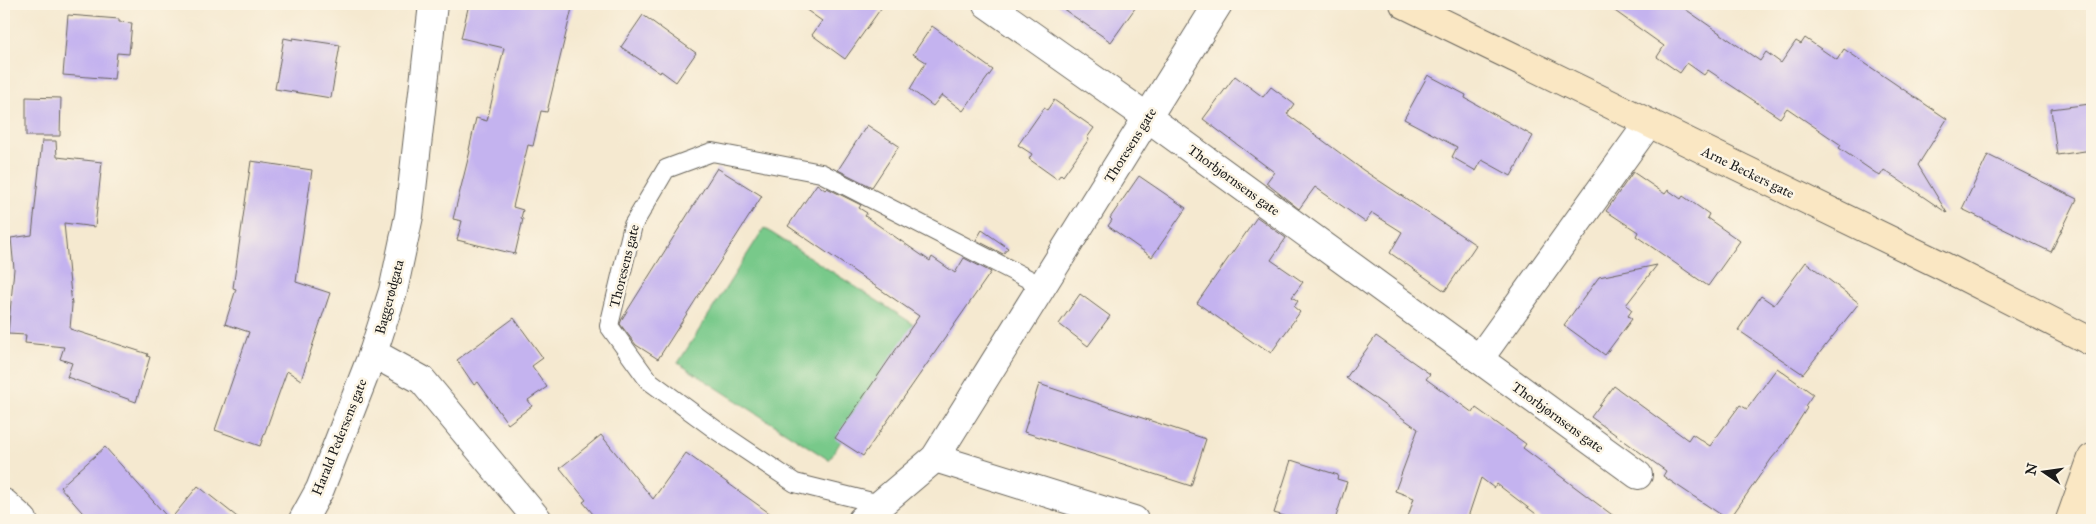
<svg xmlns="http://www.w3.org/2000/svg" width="2096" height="524" font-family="'IM FELL Great Primer',serif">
	<rect width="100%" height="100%" fill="#fcf5e5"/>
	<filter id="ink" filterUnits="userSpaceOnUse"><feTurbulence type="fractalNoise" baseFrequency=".02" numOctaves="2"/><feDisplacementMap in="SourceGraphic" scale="10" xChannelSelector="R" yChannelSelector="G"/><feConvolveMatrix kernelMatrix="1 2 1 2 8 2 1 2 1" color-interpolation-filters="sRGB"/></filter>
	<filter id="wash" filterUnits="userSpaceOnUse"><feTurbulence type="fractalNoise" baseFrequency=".0096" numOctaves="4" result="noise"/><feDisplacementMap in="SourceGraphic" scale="20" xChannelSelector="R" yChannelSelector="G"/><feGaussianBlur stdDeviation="1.12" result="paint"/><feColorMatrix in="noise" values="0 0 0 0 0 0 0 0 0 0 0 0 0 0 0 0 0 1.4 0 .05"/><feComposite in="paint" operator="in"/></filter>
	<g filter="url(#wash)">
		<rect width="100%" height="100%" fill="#f5e9d0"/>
		<!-- green -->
		<path fill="#78c98a" stroke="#4a7253" d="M764 228 915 325 829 460 678 363Z"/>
		<g id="blocks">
			<!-- building -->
			<g fill="#c4b3ef">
				<path d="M469 4H573L547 112 541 111 533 146 528 145 513 207 523 210 521 218 523 219 515 254 457 240 462 221 453 219 470 151 469 150 476 118 487 121 504 48 461 38Z"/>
				<path d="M798 4H884L845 59 812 35 822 21Z"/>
				<path d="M1056 4H1138L1111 42Z"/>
				<path d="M1605 4H1678L1760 61 1766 52 1781 63 1796 41 1801 44 1805 38 1837 60 1844 49 1947 119 1918 165 1947 213 1884 170 1880 176 1839 148 1841 145 1787 108 1780 118 1708 70 1704 75 1687 63 1680 73 1657 57 1664 46Z"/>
				<path d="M68 15 119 19V22L132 23 129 54 117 53 114 79 63 75Z"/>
				<path d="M643 15 696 53 676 82 661 71 660 73 621 47Z"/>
				<path d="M932 26 993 70 963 111 942 95 933 106 910 89 926 62 913 54Z"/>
				<path d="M284 38 293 40V38L340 45 331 98 275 89Z"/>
				<path d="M1428 75 1466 95 1465 98 1533 136 1511 176 1482 160 1476 171 1452 157 1457 147 1404 119Z"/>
				<path d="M1235 76 1263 97 1271 87 1294 104 1287 114 1363 170 1476 245 1445 291 1390 253 1402 232 1372 213 1365 222 1315 187 1299 209 1266 183 1274 172 1203 119Z"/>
				<path d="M26 97 61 98 60 136H26Z"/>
				<path d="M1054 100 1094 128 1087 138 1089 139 1063 176 1061 174 1057 179 1029 159 1032 154 1018 145 1044 108 1047 110Z"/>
				<path d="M2090 104 2092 121V150L2057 155 2051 109Z"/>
				<path d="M867 125 899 146 872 187 838 170Z"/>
				<path d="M42 141H56L57 157 102 162 95 227 64 223 72 305 70 329 148 354 147 356 150 357 136 402 67 377 72 363 60 359 64 347 25 343 26 335 8 334 14 269 11 238 32 235Z"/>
				<path d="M1988 155 2077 199 2051 252 1962 209Z"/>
				<path d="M251 161 312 170 296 282 330 293 301 380 287 371 260 446 215 430 249 332 225 324 236 289 233 288Z"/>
				<path d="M717 168 762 196 658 359 636 345 620 324 622 319Z"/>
				<path d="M1633 172 1665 194 1668 190 1681 199 1683 196 1709 214 1707 218 1740 241 1708 286 1636 236 1638 232 1606 211Z"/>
				<path d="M1139 176 1186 208 1152 257 1108 226 1112 220 1110 218Z"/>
				<path d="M817 184 825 190 827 188 861 205 859 208 867 213 865 216 930 261 932 257 955 273 964 258 991 272 863 456 835 438 919 316 788 226Z"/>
				<path d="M1257 217 1286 238 1271 260 1303 282 1292 297 1298 301 1294 307 1300 312 1271 353 1258 344 1257 345 1197 303Z"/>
				<path d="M982 230 1008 248 1003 254 976 240Z"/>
				<path d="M1806 262 1859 303 1803 374 1738 330 1761 296 1774 305Z"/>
				<path d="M1657 265 1626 305 1632 310 1628 316 1632 319 1605 355 1564 325 1599 277Z"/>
				<path d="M1080 294 1110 316 1088 346 1059 324Z"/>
				<path d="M514 318 543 358 532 366 547 387 528 400 532 406 508 424 478 382 474 385 457 360Z"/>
				<path d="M1376 336 1430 374 1426 379 1473 413 1476 408 1526 444 1523 448 1619 520H1544L1497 484 1494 488 1481 478 1467 520H1407L1414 498 1395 491 1418 429 1346 378Z"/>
				<path d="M1777 368 1813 394 1805 406 1807 408 1784 444 1772 458 1729 520 1663 476 1666 471 1591 417 1614 386 1688 440 1692 434 1710 446 1740 405 1747 409Z"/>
				<path d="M1039 384 1206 439 1191 486 1024 432Z"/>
				<path d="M601 435 653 499 686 453 779 520H598L583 502 586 500 560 468Z"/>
				<path d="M105 447 170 520H89L60 487Z"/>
				<path d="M1291 460 1338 475 1337 479 1347 482 1335 520H1298L1274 513Z"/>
				<path d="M198 486 241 520H170Z"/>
			</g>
		</g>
	</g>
	<g filter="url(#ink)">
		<use href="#blocks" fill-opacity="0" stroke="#68645b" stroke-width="1"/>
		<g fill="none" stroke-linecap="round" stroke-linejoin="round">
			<!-- service casing -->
			<g stroke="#68645b" stroke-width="20">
				<path id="service" d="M880 504 795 483 716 430 648 380 609 326 633 225 666 169 712 152 821 173 1042 286"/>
			</g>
			<!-- minor casing -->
			<g stroke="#68645b" stroke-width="30">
				<g id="minor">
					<path d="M433 4 409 216 393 291 373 353 422 380 538 520"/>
					<path d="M987 4 1147 117 1638 475"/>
					<path d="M1479 359 1648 124"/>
					<path d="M935 458 1134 520"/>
					<path d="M4 503 23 520"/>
					<path d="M303 520 320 489 373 353"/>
					<path d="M862 520 935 458 1218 4"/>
				</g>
			</g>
			<!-- secondary casing -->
			<g stroke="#68645b" stroke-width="30">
				<g id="secondary">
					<path d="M1404 4 1943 266 2092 342"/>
					<path d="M2070 520 2092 458"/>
				</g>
			</g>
			<!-- service -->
			<use href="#service" stroke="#fff" stroke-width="18"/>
			<!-- minor -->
			<use href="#minor" stroke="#fff" stroke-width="28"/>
			<!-- secondary -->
			<use href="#secondary" stroke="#fae7c3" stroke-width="28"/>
		</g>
	</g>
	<g text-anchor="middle" stroke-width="5" stroke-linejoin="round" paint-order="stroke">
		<!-- street labels -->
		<g font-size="14" fill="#1c1c1c" stroke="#fcf5e5">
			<text transform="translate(1130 145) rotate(-58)" y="5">Thoresens gate</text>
			<text transform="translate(1748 172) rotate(26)" y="5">Arne Beckers gate</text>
			<text transform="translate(1234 180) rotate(36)" y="5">Thorbjørnsens gate</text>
			<text transform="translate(624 266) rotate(-76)" y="5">Thoresens gate</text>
			<text transform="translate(389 297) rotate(-75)" y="5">Baggerødgata</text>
			<text transform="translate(1558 417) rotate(36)" y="5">Thorbjørnsens gate</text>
			<text transform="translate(339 437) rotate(-68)" y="5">Harald Pedersens gate</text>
		</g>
	</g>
	<!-- margin -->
	<rect width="2096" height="524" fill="none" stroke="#fcf5e5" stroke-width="20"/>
	<!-- north arrow -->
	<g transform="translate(2044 472) rotate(283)" stroke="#fcf5e5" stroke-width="4" paint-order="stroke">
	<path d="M0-4L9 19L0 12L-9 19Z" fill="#1c1c1c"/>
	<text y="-8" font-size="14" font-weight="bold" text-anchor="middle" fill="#1c1c1c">N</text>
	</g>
</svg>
